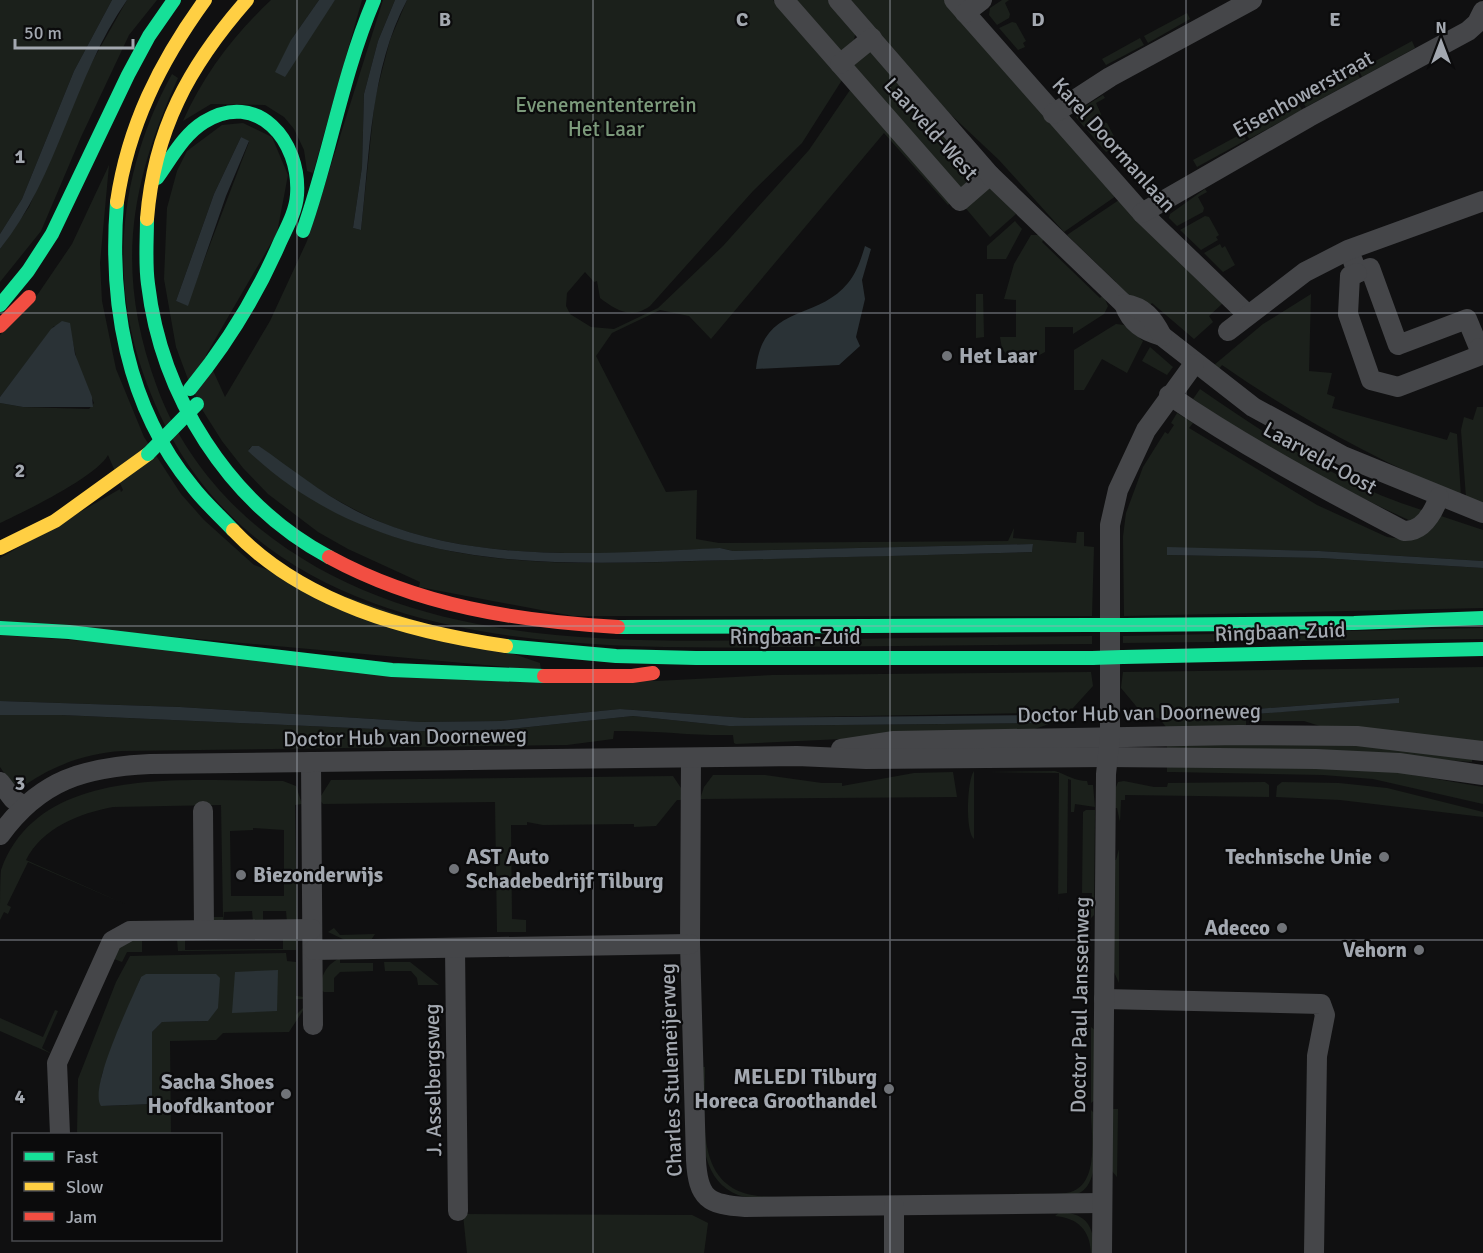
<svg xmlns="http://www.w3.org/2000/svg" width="1483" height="1253" font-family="Signika,sans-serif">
	<rect width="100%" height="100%" fill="#101011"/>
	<!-- green -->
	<g fill="#1b201b" fill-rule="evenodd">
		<path d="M0 0H112L74 71 22 199 0 234Z"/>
		<path d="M127 0H157L129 35 81 137 41 231 0 282V249L29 207 88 69Z"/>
		<path d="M271 0H319L291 40 324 14 335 0H362L313 173 307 171 304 150 294 129 284 117 265 105 211 104 183 121C204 74 234 35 271 0Z"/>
		<path d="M383 0H395L378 41 364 94 362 167 353 228 361 230 375 98 390 40 407 0H773L842 80 802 143 753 191 650 306C631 320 616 310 600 298L597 281 594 282 585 272 567 293 566 306 570 314 591 327 614 329 658 308 723 246 809 150 850 90 953 200 948 205 884 133 711 339 689 316 660 310 612 333 596 356 666 492 697 490 696 539 719 543 1008 541 1014 528 1013 538 1076 543 1077 532H1084V546L1094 547 1092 616H573L419 587 420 582 348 549 318 532 268 494 243 468 222 441 203 411 189 382 176 347 164 279 167 208 177 171 187 151 222 125 243 123 272 137 288 175 277 233 206 355 225 397 270 321 307 241ZM241 137 249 142 187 305 176 301 214 194ZM252 446H259C296 476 334 501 378 521 475 563 616 554 720 548L733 551 1033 544 1032 552C930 555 829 557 728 560 556 565 383 579 249 449Z"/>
		<path d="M795 0H830L856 30 854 40 841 52Z"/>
		<path d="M851 0H945L1116 196 1064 232 999 160 948 112Z"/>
		<path d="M1002 0H1009L1005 3 1010 14 1009 18 997 25 989 15 990 8Z"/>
		<path d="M1187 13 1190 19 1148 43 1144 36Z"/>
		<path d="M1012 22 1016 23 1026 41 1023 43 1025 47 1018 50 999 28Z"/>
		<path d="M1140 38 1144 45 1106 65 1102 59Z"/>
		<path d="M1412 41 1415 48 1362 77 1359 70Z"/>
		<path d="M869 52 876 54 979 172 962 193 850 64Z"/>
		<path d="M1356 71 1360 78 1306 107 1302 101Z"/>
		<path d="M172 74 178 78C129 187 115 272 157 387 177 442 214 491 259 528 409 649 611 642 793 640 892 638 992 637 1092 636V644C988 645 885 646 782 647 540 650 238 648 143 373 108 273 121 166 172 74Z"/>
		<path d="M1103 95 1105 98 1096 103 1101 114 1100 118 1084 127 1076 117 1079 110Z"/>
		<path d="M1298 103 1302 110 1249 139 1245 132Z"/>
		<path d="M1102 122 1107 123 1117 142 1114 143 1116 146 1106 152 1087 130Z"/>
		<path d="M1243 133 1246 140 1197 167 1193 160Z"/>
		<path d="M109 165 100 263 102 301 116 369 144 437 181 494 204 520 254 565 540 663 541 670 0 621V558L120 489 121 492 123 490 108 455C97 476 26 511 0 523V403L23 407 89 409 94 403 79 370 71 334 54 326 0 397V335L38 294 72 244Z"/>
		<path d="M988 185 1016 214 990 237 963 205Z"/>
		<path d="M1205 189 1207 192 1198 197 1204 208 1203 212 1177 226 1169 218 1170 214Z"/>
		<path d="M1119 200 1223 303 1209 316 1213 322 1194 339 1152 303 1147 308 1113 286 1116 282 1067 235Z"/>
		<path d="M1205 216 1209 217 1219 235 1216 237 1218 240 1201 250 1180 230Z"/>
		<path d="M1015 221 1022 229 1006 259H987V246Z"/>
		<path d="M1031 235H1039L1045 238 1042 242 1100 298 1103 295 1108 306 1104 314 1073 334V327H1045V352C1028 361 1016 365 1002 349L1000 337H1016V300L1004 299 1014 264Z"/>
		<path d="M1220 244 1222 248 1225 246 1235 265 1223 272 1204 253Z"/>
		<path d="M976 294H983L984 337 976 338Z"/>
		<path d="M1311 294 1309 371 1332 373 1327 394 1335 397 1332 408 1447 440 1450 432 1457 434 1461 496C1377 460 1298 418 1222 365L1219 369 1214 365 1263 324Z"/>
		<path d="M1116 324 1124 325 1143 341 1127 373 1102 359 1084 390H1074V350Z"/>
		<path d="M1150 347 1173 367 1167 375 1142 361Z"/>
		<path d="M1200 389C1270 437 1343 486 1425 511L1415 523C1338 488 1263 447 1193 399Z"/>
		<path d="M1477 407H1483V504L1466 498 1461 430 1464 417 1473 420Z"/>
		<path d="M1177 413 1193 423 1189 428 1317 505 1387 537 1402 539 1438 515 1483 530V561L1319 551 1167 548V555L1321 558 1483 568V608L1124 616 1123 537 1126 513 1143 467 1165 432 1168 434 1174 425 1171 423Z"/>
		<path d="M1483 628V639L1123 643V636Z"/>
		<path d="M0 635 656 681 773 675 1091 672 1093 686 1063 719 1032 730 736 744 734 743 733 735C693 736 654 730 614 731L613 739 567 745 122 751C87 753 54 765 25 785L11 783 0 767V715H62L442 732 510 729 633 716 729 726 1033 723V725L1034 713 746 718 620 709 500 721 421 722 180 707 0 701Z"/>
		<path d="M1483 667V745L1329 729 1304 721H1256L1250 725V719H1246V727H1166L1160 719 1141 712 1121 688 1123 672ZM1398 698V703L1177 720 1178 715Z"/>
		<path d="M1310 740 1472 757V762L1416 758 1167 752V741Z"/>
		<path d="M1167 764H1296L1413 773V775L1483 787V804L1373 779 1323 775 1171 772H1167Z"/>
		<path d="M974 771V839C965 832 967 780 974 771Z"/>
		<path d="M1055 771C1067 775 1075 781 1087 781L1088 785H1093L1095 807 1075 804 1074 812H1071V780L1068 779 1067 893 1058 894V912L1059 773 986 772Z"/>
		<path d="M953 772 957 797 700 799 704 787 713 775H765L822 783H842V786L914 773Z"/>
		<path d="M673 776 681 788 683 800H677L656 826 634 827V824L543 825 527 822V825H511L512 919 526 920V932H497L495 802 323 804 319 799 331 780Z"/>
		<path d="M283 781 296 786 302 804 295 805 297 921 287 922 286 911H263V922H253L252 911 224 912 223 923 214 921 212 917H223L221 805 113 807C80 813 42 828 26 860L127 905 28 862 7 905 11 907 8 914 4 912 0 920C0 905 0 883 1 870 40 761 192 782 283 781ZM253 828 284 830V896H231L230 831 253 830Z"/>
		<path d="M1124 781 1154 787H1167L1168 783 1265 782 1269 785V797L1125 795V800H1121L1120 822 1117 808H1114V792L1118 782Z"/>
		<path d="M1282 782 1339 783 1387 788 1483 812V817L1340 800 1276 797 1277 786Z"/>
		<path d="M1086 810H1095L1094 915 1091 918V906L1086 903H1091L1092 893H1082L1083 812Z"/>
		<path d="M1119 849V983L1113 970V860H1116Z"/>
		<path d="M334 928 340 935 375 934 371 940H345L328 932Z"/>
		<path d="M283 934 301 938H297L296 950 178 951 177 939H185V950L283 949Z"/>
		<path d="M142 938V952H127L122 962 109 957 118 945Z"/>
		<path d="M286 953 287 961 296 962V996L304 997V999H296V1015L304 1007V1009L289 1032 223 1033 216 1040 170 1041 171 1133 77 1134 78 1079 116 982 130 956ZM141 977 208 1021 162 1022 152 1032V1104L103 1106 99 1092 102 1074Z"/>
		<path d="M340 958V963H373V971L340 972 334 978V992H324L320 989C322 974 326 965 340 958Z"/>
		<path d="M384 962H410L439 985H418L417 978 411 971H385Z"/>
		<path d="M55 1010 58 1011 42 1048 52 1054 0 1031V1018L43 1037Z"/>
		<path d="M1091 1027 1096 1031 1095 1100 1091 1103Z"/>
		<path d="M702 1067H705C706 1116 692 1188 758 1196 777 1198 798 1196 818 1196L815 1199C793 1199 766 1202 745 1197 690 1184 703 1109 702 1067Z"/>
		<path d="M1112 1109H1118L1117 1177 1111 1170Z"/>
		<path d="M1091 1110 1095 1114C1095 1136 1102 1189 1074 1195 1057 1199 1035 1196 1017 1197L1014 1194C1031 1193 1049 1195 1066 1193 1101 1188 1091 1135 1091 1110Z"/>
		<path d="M1060 1212C1089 1214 1093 1227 1095 1253H1091C1090 1230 1078 1218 1055 1216Z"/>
		<path d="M463 1214 692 1215 708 1223 704 1253H467Z"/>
	</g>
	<!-- water -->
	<g fill="#2a3236">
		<path d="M112 0H127C73 77 59 176 0 249V234L22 199 74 71Z"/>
		<path d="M319 0H335L285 77 275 72 291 40Z"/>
		<path d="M395 0H407C370 70 370 153 361 230L353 228 362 167 364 94 378 41Z"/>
		<path d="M241 137 249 141 226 196 188 306 176 301 214 194Z"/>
		<path d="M865 246 871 249 862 280 865 299 856 337 860 346 839 365 756 369C763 303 816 322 848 283 857 272 861 259 865 246Z"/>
		<path d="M62 321 70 323 75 354 92 397 93 407H23L0 403V397L51 329Z"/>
		<path d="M252 446H259C299 474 332 502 378 521 482 564 610 553 720 548L733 551 1033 544 1032 552C932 555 833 557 733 560 560 564 385 580 248 451Z"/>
		<path d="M1167 547 1319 551 1483 561V568L1321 558 1167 555Z"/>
		<path d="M1399 698V703L1178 720V715Z"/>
		<path d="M0 701 180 707 421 722 500 721 620 709 746 718 1033 715V723L729 726 633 716 510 729 442 732 62 715H0Z"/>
		<path d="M278 970 277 1011 232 1013 235 972Z"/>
		<path d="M146 974H216L220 978 218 1008 208 1021 162 1022 152 1032V1104L101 1106C88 1088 132 999 141 977Z"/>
	</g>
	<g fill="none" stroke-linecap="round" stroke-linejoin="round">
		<!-- street -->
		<g stroke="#454649" stroke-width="20">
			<path d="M784 0 960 201 990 175"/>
			<path d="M838 0 990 175 1124 304C1131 323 1143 331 1162 336L1253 407 1343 456 1483 513"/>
			<path d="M954 0 1142 213 1247 314"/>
			<path d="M965 13 982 0"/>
			<path d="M840 64 872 38"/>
			<path d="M1053 114 1110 77 1252 0"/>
			<path d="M1142 213 1309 117 1468 31 1477 23 1483 11"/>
			<path d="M1353 261 1357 273 1370 268 1398 345 1467 319 1479 348 1483 347"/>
			<path d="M1357 273 1350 276 1348 314 1371 380 1398 387 1481 355 1479 348"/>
			<path d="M1124 304C1144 307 1153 318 1162 336"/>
			<path d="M1228 331 1305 272 1348 250 1483 201"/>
			<path d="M1169 395C1245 447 1324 489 1404 531 1423 532 1433 513 1439 497"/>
			<path d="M841 749 894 741 1239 735 1357 736 1483 751"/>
			<path d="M691 758 690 944 696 1160C698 1198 708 1205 745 1207L1102 1203"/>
			<path d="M311 762 313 1025"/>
			<path d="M0 782 13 799 24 806"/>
			<path d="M203 811 204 930"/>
			<path d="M0 835C40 780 84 767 150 764L797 756 866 759 1106 757 1316 759 1399 763 1483 775"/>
			<path d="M455 948 458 1211"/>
			<path d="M313 950 690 944"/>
			<path d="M1104 999 1321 1004 1325 1015 1317 1056 1314 1253"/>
			<path d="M60 1134 57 1063 112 941 130 931 312 929"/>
			<path d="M894 1206V1253"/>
			<path d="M1102 1253 1106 774 1110 737V525L1118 490 1146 430 1194 364"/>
		</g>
		<!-- fast -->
		<g stroke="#16e098" stroke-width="14">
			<path d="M157 178C171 159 183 135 204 122 257 89 301 141 297 195 296 211 287 227 280 242 257 295 227 344 190 389"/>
			<path d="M117 202C109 302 126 406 192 486 204 502 219 515 233 530"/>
			<path d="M147 219C147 240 145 263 148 284 161 395 228 503 329 557"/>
			<path d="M303 231C330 155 342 75 374 0"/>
			<path d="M0 305 28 271 52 234 128 75 149 36 174 0"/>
			<path d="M1124 625 1354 623 1483 618"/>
			<path d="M618 627 1089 625"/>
			<path d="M0 628 69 632 392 670 544 676"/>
			<path d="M506 646 616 656 696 658H1092"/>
			<path d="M1123 657 1483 649"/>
		</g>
		<!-- slow -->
		<g stroke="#ffcf43" stroke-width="14">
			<path d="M117 202C128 126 160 62 205 0"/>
			<path d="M147 219C154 130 189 66 247 0"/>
			<path d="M233 530C302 603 409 632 506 646"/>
			<path d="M0 548 55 521 148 454"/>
		</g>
		<!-- jam -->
		<g stroke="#f24e42" stroke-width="14">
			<path d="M0 326 29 297"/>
			<path d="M329 557C419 606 516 621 618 627"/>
			<path d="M544 676H632L653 673"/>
		</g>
		<!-- fast-bridge -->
		<g stroke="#16e098" stroke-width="14">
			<path d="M148 454 197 404"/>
			<path d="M1089 625H1124"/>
			<path d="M1092 658 1123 657"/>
		</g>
	</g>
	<!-- grid -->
	<path fill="none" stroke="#a3a8b0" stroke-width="1.5" stroke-opacity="0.55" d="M297 0V1253M593 0V1253M890 0V1253M1186 0V1253M0 313H1483M0 626H1483M0 940H1483"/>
	<!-- markers -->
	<g fill="#707378" stroke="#0b0b0c" stroke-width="2">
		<circle cx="947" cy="356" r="6"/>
		<circle cx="1384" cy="857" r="6"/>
		<circle cx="454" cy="869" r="6"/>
		<circle cx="241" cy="875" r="6"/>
		<circle cx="1282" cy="928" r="6"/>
		<circle cx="1419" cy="950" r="6"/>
		<circle cx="889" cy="1089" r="6"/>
		<circle cx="286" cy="1094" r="6"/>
	</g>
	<g text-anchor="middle" stroke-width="4.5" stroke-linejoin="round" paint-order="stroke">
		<!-- street labels -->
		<g font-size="21" fill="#a3a8b0" stroke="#0b0b0c">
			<text transform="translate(1303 94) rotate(-29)" y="7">Eisenhowerstraat</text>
			<text transform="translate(931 129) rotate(48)" y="7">Laarveld-West</text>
			<text transform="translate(1114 145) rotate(48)" y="7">Karel Doormanlaan</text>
			<text transform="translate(1320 458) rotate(29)" y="7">Laarveld-Oost</text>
			<text transform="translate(1280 632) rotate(-2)" y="7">Ringbaan-Zuid</text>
			<text x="795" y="644">Ringbaan-Zuid</text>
			<text transform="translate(1139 713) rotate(-1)" y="7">Doctor Hub van Doorneweg</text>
			<text transform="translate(405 737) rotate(-1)" y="7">Doctor Hub van Doorneweg</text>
			<text transform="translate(1080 1005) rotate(-89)" y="7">Doctor Paul Janssenweg</text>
			<text transform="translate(671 1070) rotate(-92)" y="7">Charles Stulemeijerweg</text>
			<text transform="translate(433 1080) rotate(-91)" y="7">J. Asselbergsweg</text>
		</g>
		<!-- park labels -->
		<g font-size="21" fill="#7c9a7b" stroke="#0b0b0c">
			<text x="606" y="112">Evenemententerrein<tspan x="606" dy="24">Het Laar</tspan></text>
		</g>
		<!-- poi labels -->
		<g font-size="21" font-weight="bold" fill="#a3a8b0" stroke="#0b0b0c" text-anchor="end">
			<text x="959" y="363" text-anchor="start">Het Laar</text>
			<text x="466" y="864" text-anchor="start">AST Auto<tspan x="466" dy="24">Schadebedrijf Tilburg</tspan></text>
			<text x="1372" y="864">Technische Unie</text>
			<text x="253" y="882" text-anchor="start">Biezonderwijs</text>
			<text x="1270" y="935">Adecco</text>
			<text x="1407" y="957">Vehorn</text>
			<text x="877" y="1084">MELEDI Tilburg<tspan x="877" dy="24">Horeca Groothandel</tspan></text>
			<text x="274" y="1089">Sacha Shoes<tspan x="274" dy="24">Hoofdkantoor</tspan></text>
		</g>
	</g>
	<g font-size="20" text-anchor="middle" font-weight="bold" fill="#a3a8b0" stroke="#0b0b0c" stroke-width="4.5" stroke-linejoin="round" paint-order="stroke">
		<text x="445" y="26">B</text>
		<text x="742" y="26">C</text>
		<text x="1038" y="26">D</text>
		<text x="1335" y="26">E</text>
		<text x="20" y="163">1</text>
		<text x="20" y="477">2</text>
		<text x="20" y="790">3</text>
		<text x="20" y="1103">4</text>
	</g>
	<!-- legend -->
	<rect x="12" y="1133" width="210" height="108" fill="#0b0b0c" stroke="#484a4e" stroke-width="1.5"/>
	<rect x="24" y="1152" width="30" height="9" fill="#16e098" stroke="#484a4e" stroke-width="1.5"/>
	<text x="66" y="1163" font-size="18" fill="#a3a8b0">Fast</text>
	<rect x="24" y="1182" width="30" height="9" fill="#ffcf43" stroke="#484a4e" stroke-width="1.5"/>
	<text x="66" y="1193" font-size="18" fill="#a3a8b0">Slow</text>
	<rect x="24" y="1212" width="30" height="9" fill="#f24e42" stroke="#484a4e" stroke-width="1.5"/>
	<text x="66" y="1223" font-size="18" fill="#a3a8b0">Jam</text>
	<!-- north arrow -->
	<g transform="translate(1441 42)" stroke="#0b0b0c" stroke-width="4.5" paint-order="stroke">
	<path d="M0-4.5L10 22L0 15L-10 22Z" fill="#a3a8b0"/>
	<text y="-9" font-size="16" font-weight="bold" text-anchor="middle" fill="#a3a8b0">N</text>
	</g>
	<!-- scale -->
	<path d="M15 39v9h118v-9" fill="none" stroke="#a3a8b0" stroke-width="3"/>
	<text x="24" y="39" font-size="18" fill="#a3a8b0" stroke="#0b0b0c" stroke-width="4.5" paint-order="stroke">50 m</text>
</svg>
